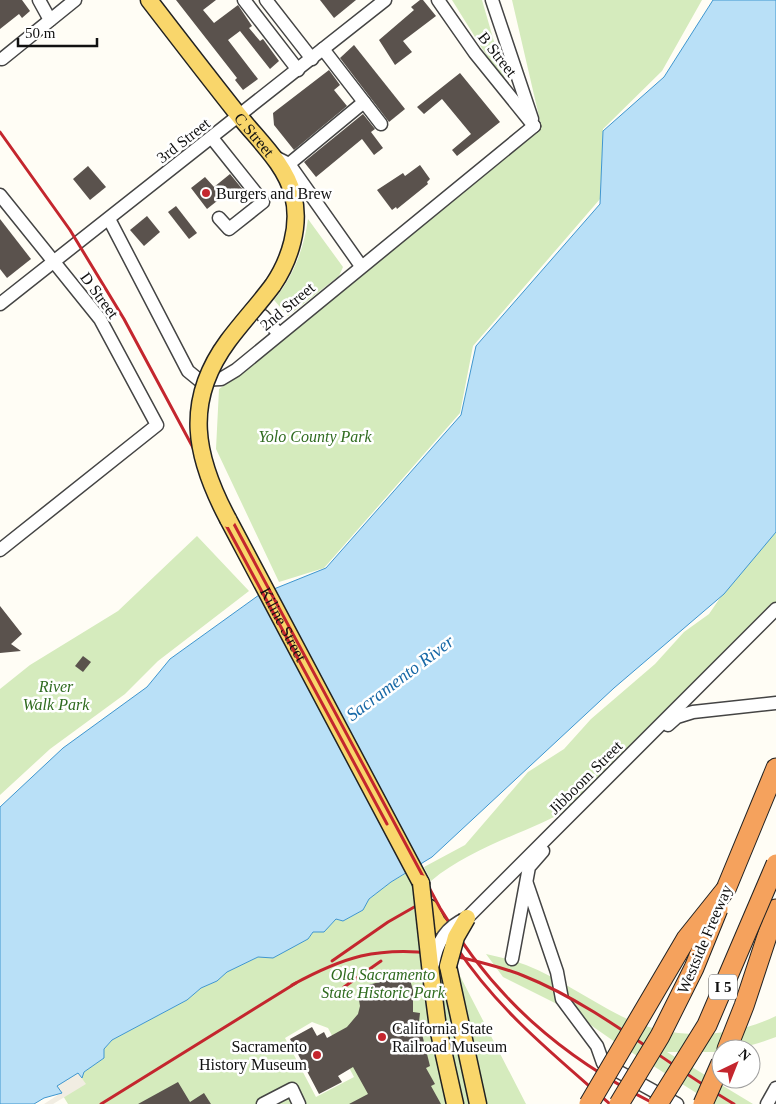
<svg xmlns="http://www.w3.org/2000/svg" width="776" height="1104" font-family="Georgia,serif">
	<rect width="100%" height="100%" fill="#fffdf5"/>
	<!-- green -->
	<g fill="#d5ebbd" fill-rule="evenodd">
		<path d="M452 0H482L508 90Z"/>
		<path d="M512 0H702L662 71 603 129 600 199 473 346 460 413 324 568 279 582 216 449 219 389 244 372 541 125Z"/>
		<path d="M308 219 343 267 339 276 288 316 274 300C293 277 304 249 308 219Z"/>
		<path d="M776 516V603L575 806C528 833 473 846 431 881L424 867 465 845 528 772 564 749 591 719 655 664 684 632 709 614Z"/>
		<path d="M197 536 249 591 158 661 125 694 50 749 0 795V689L30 665 118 611Z"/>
		<path d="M407 873 526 1104H68L57 1086 78 1073 82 1077 84 1072 104 1058V1049L112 1040 187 1000 201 988 217 981 227 972 258 957 298 943 308 939 313 932H323L336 919 343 921 363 910 369 899 391 882ZM312 1022 328 1028 354 1077 316 1097 285 1038Z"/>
		<path d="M486 954C499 957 513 960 526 965 559 978 589 1000 621 1016 669 1040 727 1040 776 1016V1037C757 1044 741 1049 721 1049V1052H667L753 1104H714L615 1042 569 1010 503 977Z"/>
	</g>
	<!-- plaza -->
	<path fill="#f1ede2" d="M78 1073 86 1084 53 1104H44L61 1093 57 1086Z"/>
	<!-- water -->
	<path fill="#b9e0f7" stroke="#3f96cf" d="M713 0H776V532L724 594 614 688 432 857 391 882 369 899 363 910 343 921 336 919 324 932H313L308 939 273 958 258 957 227 972 217 981 201 988 187 1000 112 1040 104 1049V1058L84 1072 82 1078 78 1073 57 1086 62 1093 44 1098 34 1104H0V807L63 748 147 687 170 659 259 595 326 568 461 415 476 346 600 204 603 131 664 77Z"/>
	<!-- building -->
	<g fill="#5a524d">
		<path d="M0 0H22L30 11 22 18 19 14 0 29Z"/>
		<path d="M176 0H216L203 10 214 23 238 5 252 26 249 28 260 41 263 39 279 61 270 69 240 31 228 40 258 79 243 90 235 80 237 78Z"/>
		<path d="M320 0H356L334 18Z"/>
		<path d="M420 0H423L436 16 403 41 412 52 395 65 379 40 414 10 411 7Z"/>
		<path d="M354 45 405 109 389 122 340 58Z"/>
		<path d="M329 70 340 85 334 90 347 106 294 150 274 125 273 113Z"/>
		<path d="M460 73 500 122 457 156 452 150 471 134 442 99 424 114 417 107Z"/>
		<path d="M363 114 375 129 371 132 383 148 374 155 362 139 316 177 304 162Z"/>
		<path d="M420 165 430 179 427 182 428 184 397 209 396 207 392 210 377 190 403 173 405 176Z"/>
		<path d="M88 166 106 187 90 200 73 179Z"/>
		<path d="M230 174 248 196 242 201 232 189 207 209 191 188 205 177 214 187Z"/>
		<path d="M176 206 197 233 189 239 168 212Z"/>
		<path d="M147 216 160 232 144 246 130 230Z"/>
		<path d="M0 219 31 259 7 278 0 269Z"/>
		<path d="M0 606 22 634 11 644 21 651 0 653Z"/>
		<path d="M83 656 91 662 83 672 75 666Z"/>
		<path d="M407 970 413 990V1012L420 1013 419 1022 430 1066 426 1068 435 1084 431 1086 441 1104H349L368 1094 353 1067 338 1076 342 1082 319 1094 290 1039 312 1027 317 1036 324 1032 327 1038 347 1027 358 1014 360 1006 357 988 398 977 396 973Z"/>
		<path d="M178 1082 190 1102 204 1093 211 1104H138Z"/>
	</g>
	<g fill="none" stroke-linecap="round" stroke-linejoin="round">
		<!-- minor casing -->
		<g stroke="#444" stroke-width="15">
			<g id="minor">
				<path d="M39 0 50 20"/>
				<path d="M244 0 298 70"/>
				<path d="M266 0 312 59"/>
				<path d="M438 0 475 53 534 126"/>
				<path d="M492 0 532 119"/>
				<path d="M323 49 381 124"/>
				<path d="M2 59 75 0"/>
				<path d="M212 138 263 202 229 229 219 218"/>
				<path d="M273 156 289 164 361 266"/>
				<path d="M289 164 364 102"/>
				<path d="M0 195 100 319 157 425 0 550"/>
				<path d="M109 219 188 371 199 380 221 379 236 370 534 126"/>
				<path d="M0 304 385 0"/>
				<path d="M263 316 279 334"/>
				<path d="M668 725 677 717 693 712 776 703"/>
				<path d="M527 884 557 972 562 999 597 1046 603 1063 677 1104"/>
				<path d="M467 918 776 609"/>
				<path d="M512 959 529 867 543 851"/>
				<path d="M263 1104 292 1089 299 1104"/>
				<path d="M767 1104 776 1088"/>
			</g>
		</g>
		<!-- major casing -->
		<g stroke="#222" stroke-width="19">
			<g id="major">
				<path id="s1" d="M149 0C179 39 209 78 240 117 258 140 286 165 293 195 301 225 290 260 273 285"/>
				<path id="s2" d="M228 519 421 883"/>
				<path d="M430 908 437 922 446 932"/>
				<path d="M448 966 478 1104"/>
				<path d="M431 974 438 1028 455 1104"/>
			</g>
		</g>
		<!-- highway casing -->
		<g stroke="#222" stroke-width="21">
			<g id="highway">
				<path d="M726 889 776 768"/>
				<path d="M727 1049 744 1006 776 909"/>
			</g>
		</g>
		<!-- minor -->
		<use href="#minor" stroke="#fff" stroke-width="12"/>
		<!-- major -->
		<use href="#major" stroke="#f9d66b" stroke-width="16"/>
		<!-- highway -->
		<use href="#highway" stroke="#f5a25d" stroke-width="19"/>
		<!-- rail -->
		<g stroke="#c4262e" stroke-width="3">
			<path d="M0 132 70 230 124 319 440 908C494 998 561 1057 655 1104"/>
			<path d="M226 525 387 824"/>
			<path d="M457 948C498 1010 555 1056 610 1104"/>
			<path d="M332 961 388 922 416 906"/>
			<path d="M292 985C314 973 336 962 361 956 395 948 429 951 463 958 484 963 505 968 524 976 597 1005 666 1064 734 1104"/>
			<path d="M344 987 381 961"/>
			<path d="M101 1104 296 983"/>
		</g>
		<!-- minor-bridge casing -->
		<g stroke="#444" stroke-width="15" stroke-linecap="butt">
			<path id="minor-bridge" d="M433 964C437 942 446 927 467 918"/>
		</g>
		<!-- major-bridge casing -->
		<g stroke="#222" stroke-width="19" stroke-linecap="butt">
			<g id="major-bridge">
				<path d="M228 519C195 457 183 402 228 341 242 322 259 304 273 285"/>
				<path d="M421 883 431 974"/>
				<path d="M448 966 456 937 467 918"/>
			</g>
		</g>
		<!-- highway-bridge casing -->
		<g stroke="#222" stroke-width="21" stroke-linecap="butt">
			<g id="highway-bridge">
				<path d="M589 1104 686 939 726 889"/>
				<path d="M619 1104 660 1036 694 968 718 909"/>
				<path d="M658 1104 707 1025 776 864"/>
				<path d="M703 1104 721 1063"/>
			</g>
		</g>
		<!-- minor-bridge -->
		<use href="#minor-bridge" stroke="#fff" stroke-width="12"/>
		<!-- major-bridge -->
		<use href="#major-bridge" stroke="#f9d66b" stroke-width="16"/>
		<!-- highway-bridge -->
		<use href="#highway-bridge" stroke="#f5a25d" stroke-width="19"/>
	</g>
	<!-- markers -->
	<g fill="#c4262e" stroke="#fff" stroke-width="2">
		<circle cx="206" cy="193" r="5"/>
		<circle cx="382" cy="1037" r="5"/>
		<circle cx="317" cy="1055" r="5"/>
	</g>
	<g text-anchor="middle" stroke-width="5" stroke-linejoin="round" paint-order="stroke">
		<!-- shield labels -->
		<rect fill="#fff" stroke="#585858" stroke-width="1" x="709" y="974.5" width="28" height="25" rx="4"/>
		<g font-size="15" font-weight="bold" fill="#111">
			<text x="723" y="992">I 5</text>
		</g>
		<!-- street labels -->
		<g font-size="16" fill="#111" stroke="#fff">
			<text transform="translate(498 54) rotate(52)" y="6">B Street</text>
			<text dy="6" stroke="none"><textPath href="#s1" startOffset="171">C Street</textPath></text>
			<text transform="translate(183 140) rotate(-38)" y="6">3rd Street</text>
			<text transform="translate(100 295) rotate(54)" y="6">D Street</text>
			<text transform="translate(287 306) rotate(-40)" y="6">2nd Street</text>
			<text dy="6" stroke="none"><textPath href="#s2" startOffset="119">Kiline Street</textPath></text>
			<text transform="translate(585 777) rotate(-45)" y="6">Jibboom Street</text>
			<text transform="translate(704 939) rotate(-67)" y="6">Westside Freeway</text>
		</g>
		<!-- poi labels -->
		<g font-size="16" fill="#111" stroke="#fff" text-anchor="start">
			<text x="216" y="199">Burgers and Brew</text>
			<text x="392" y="1034">California State<tspan x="392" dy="18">Railroad Museum</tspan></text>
			<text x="307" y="1052" text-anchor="end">Sacramento<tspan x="307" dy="18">History Museum</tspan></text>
		</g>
		<!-- park labels -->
		<g font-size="16" font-style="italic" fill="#2f6b1f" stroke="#fff">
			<text x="315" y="442">Yolo County Park</text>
			<text x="56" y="692">River<tspan x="56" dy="18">Walk Park</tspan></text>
			<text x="383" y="980">Old Sacramento<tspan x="383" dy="18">State Historic Park</tspan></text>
		</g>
		<!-- water labels -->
		<g font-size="18" font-style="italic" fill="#1768a6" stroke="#fff">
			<text transform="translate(400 678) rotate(-37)" y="6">Sacramento River</text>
		</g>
	</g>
	<!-- north arrow -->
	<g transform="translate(736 1064) rotate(43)"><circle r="24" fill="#ffffff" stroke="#a0a0a0"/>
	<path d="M0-4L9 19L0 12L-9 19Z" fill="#c4262e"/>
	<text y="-8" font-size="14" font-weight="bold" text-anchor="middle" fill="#111111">N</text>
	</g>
	<!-- scale -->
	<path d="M18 38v8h79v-8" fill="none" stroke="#111111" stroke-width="2.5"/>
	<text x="25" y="38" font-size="15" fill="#111111" stroke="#ffffff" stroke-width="4" paint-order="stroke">50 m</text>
</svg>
